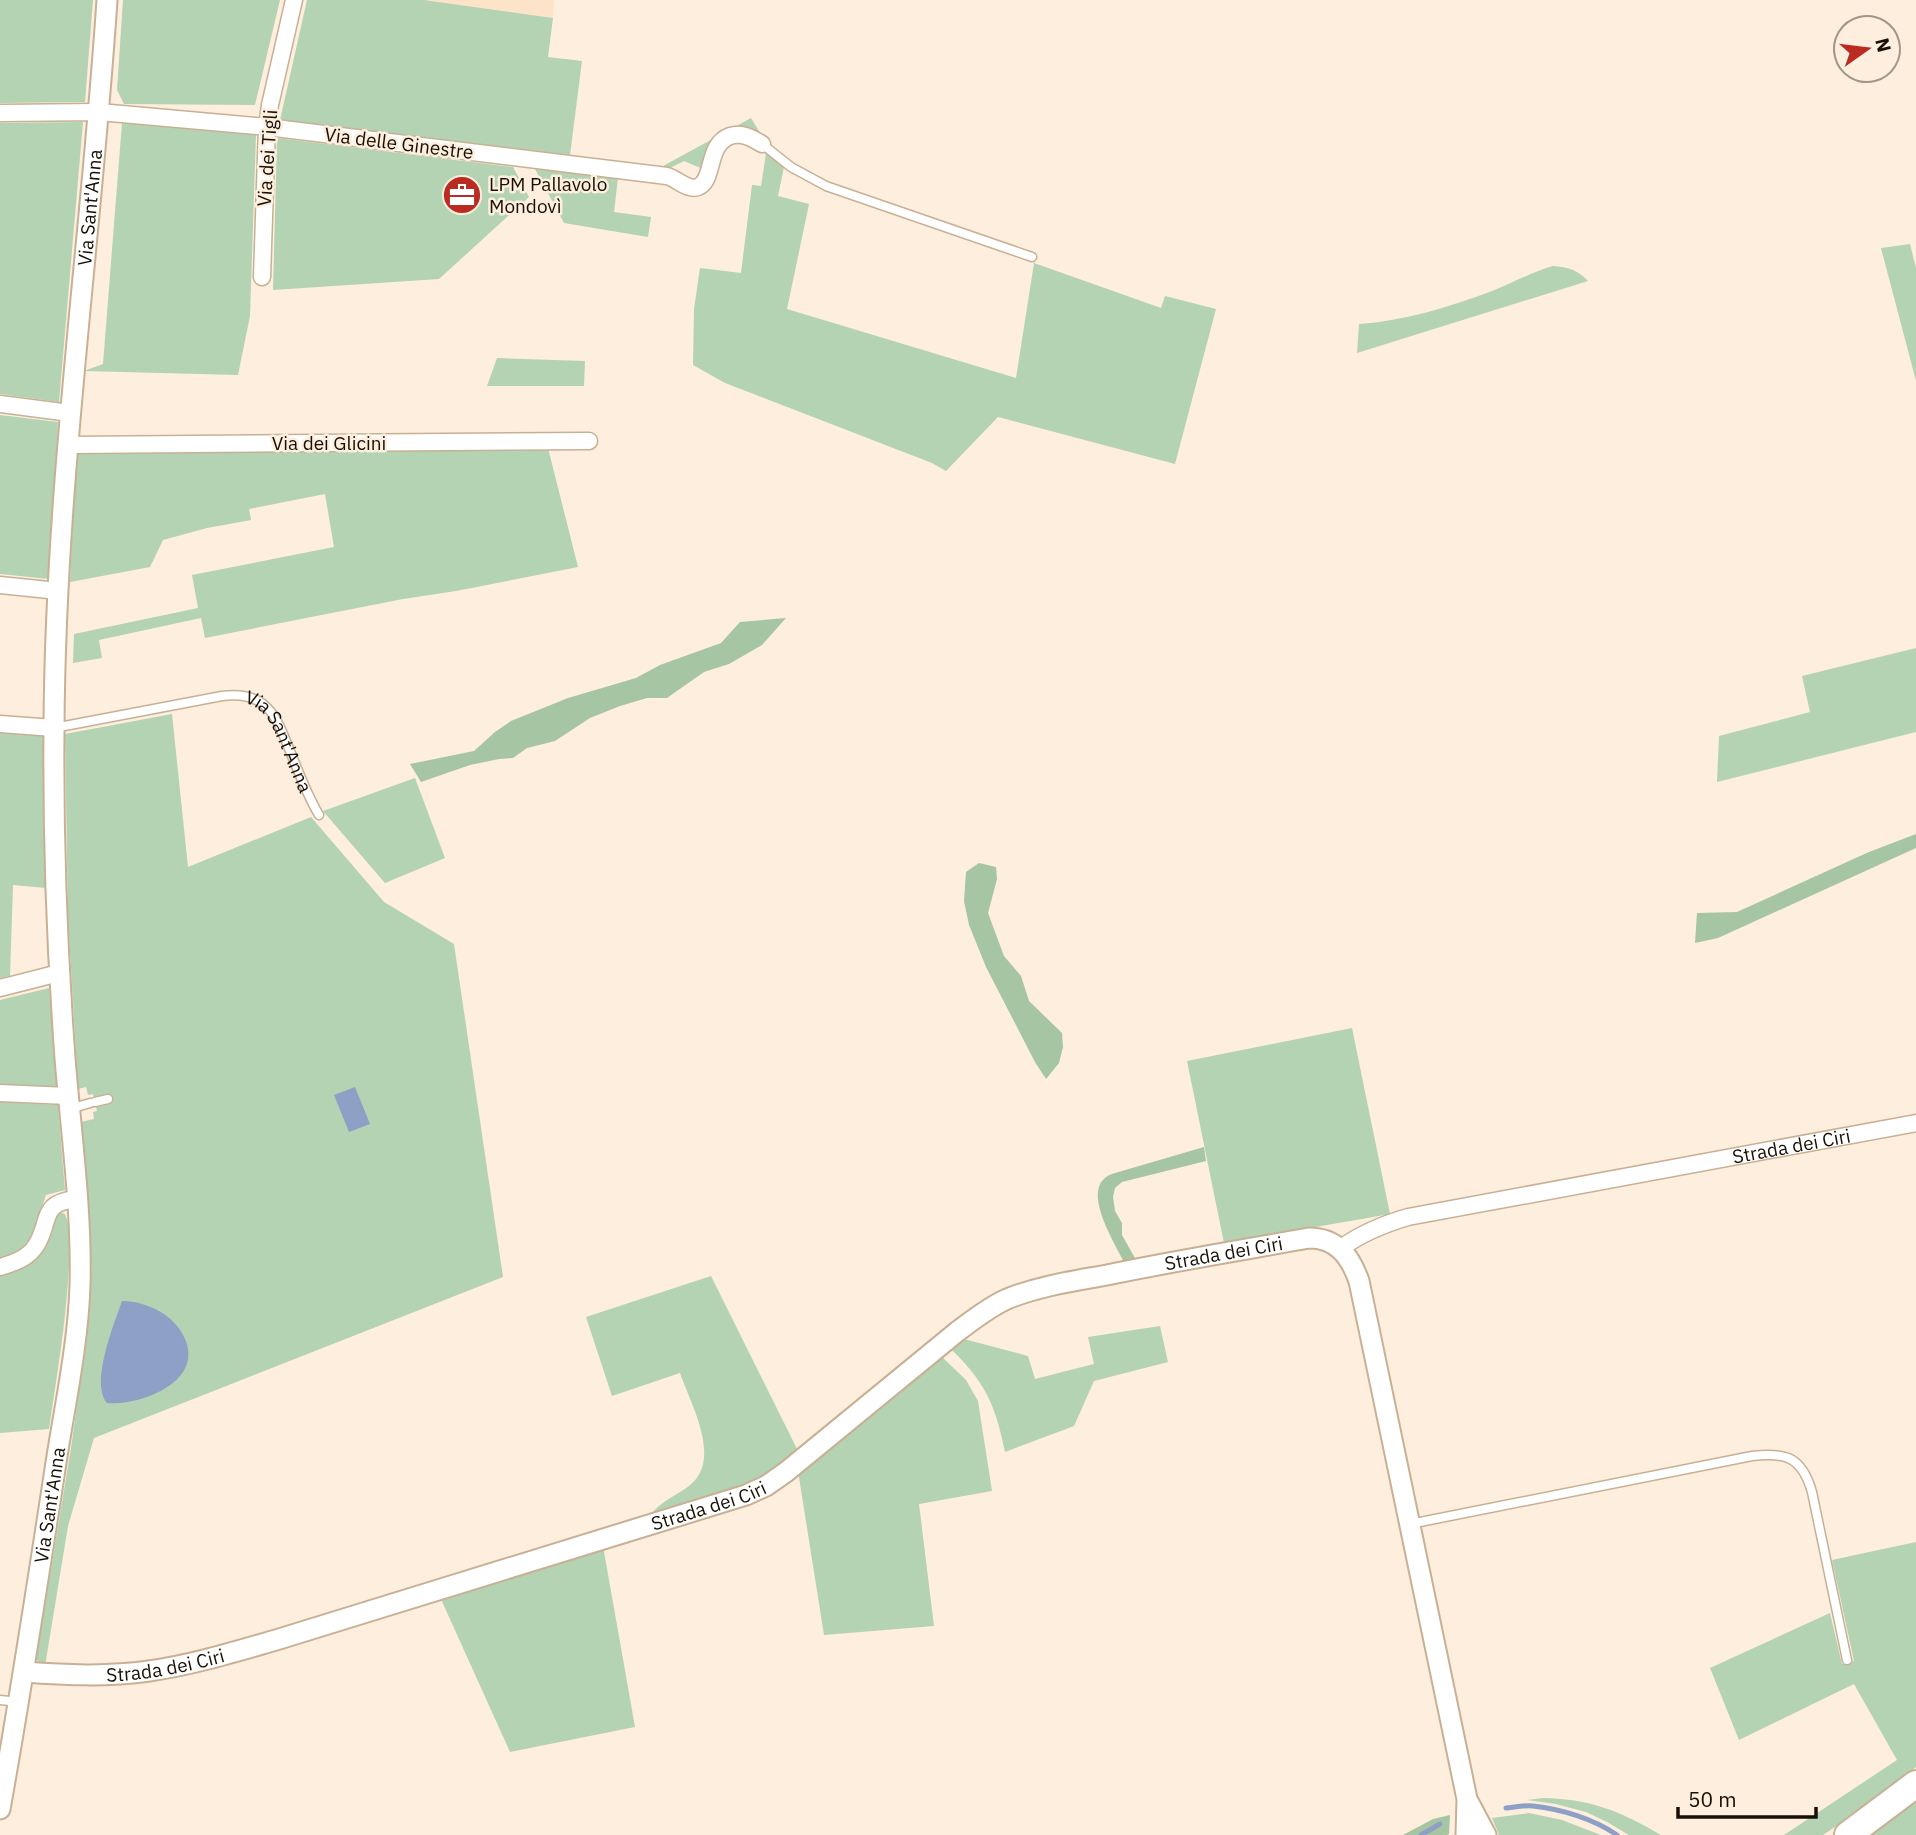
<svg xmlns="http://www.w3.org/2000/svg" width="1916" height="1835" font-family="'IBM Plex Sans',sans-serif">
	<rect width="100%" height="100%" fill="#fdeedd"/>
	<!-- built -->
	<path fill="#fde4c9" d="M424 0H554L553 18Z"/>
	<!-- green -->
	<g fill="#b4d3b2">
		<path d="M0 0H93L85 102 0 103Z"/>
		<path d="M123 0H280L255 105 124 104 117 90Z"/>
		<path d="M307 0H424L553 18 548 57 582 61 570 155 280 120Z"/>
		<path d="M751 118 764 139 739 129 703 169 684 161 670 168 663 166Z"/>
		<path d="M83 122 59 402 0 394V123Z"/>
		<path d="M122 123 256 135 250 316 238 375 84 371 103 364Z"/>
		<path d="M277 138 513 167 529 197 439 279 273 290Z"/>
		<path d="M766 153 784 167 778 196 809 204 787 309 1016 378 1034 263 1161 308 1165 296 1216 309 1175 464 998 417 946 471 932 463 725 383 693 365 694 309 700 268 741 273 752 185 761 186Z"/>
		<path d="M535 169 618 178 614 212 651 217 648 237 564 223Z"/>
		<path d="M1910 244 1916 268V381L1881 248Z"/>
		<path d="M1553 266C1568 267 1578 270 1588 281L1357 353 1359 324C1404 321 1449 307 1492 291 1512 283 1532 272 1553 266Z"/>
		<path d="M497 358 585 361 584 386H487Z"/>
		<path d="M0 415 58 422 49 579 0 574Z"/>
		<path d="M548 448 578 567 456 591 403 599 205 638 201 618 99 640 102 658 73 663 74 634 198 608 192 575 334 547 325 494 249 509 251 520 207 528 163 540 150 567 70 582 76 453Z"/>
		<path d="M1916 648V732L1717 782 1719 736 1810 712 1802 676Z"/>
		<path d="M172 714 188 867 311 817 384 902 454 944 503 1277 94 1438 68 1526 45 1666 36 1660 71 1448 90 1310V1232L81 1122 94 1119 93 1112 97 1111 93 1094 88 1095 86 1087 78 1089 68 916 65 734Z"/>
		<path d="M0 733 43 736 46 888 13 885 10 976 0 978Z"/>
		<path d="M415 778 445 858 385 883 323 811Z"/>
		<path d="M49 988 57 1087 0 1084V1000Z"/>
		<path d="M1352 1028 1390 1214 1224 1243 1187 1061Z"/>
		<path d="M0 1102 58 1105 65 1190 46 1195 32 1236C23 1248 15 1255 0 1259Z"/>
		<path d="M60 1212 65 1214C71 1228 69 1247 69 1262 67 1318 57 1374 49 1429L0 1433V1274Z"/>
		<path d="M711 1276 798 1451 752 1485 650 1517C657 1503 676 1496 689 1486 723 1460 691 1405 680 1373L612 1396 586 1317Z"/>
		<path d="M1160 1326 1168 1362 1094 1381 1074 1426 1005 1452C995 1403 985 1382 949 1347L960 1338 1028 1356 1035 1379 1094 1364 1088 1337Z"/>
		<path d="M940 1355 966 1380 978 1401 992 1491 919 1504 934 1626 824 1635 798 1471Z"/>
		<path d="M1916 1542V1767L1876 1799 1823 1835H1784L1897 1760 1854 1684 1739 1740 1710 1668 1830 1613 1842 1664 1854 1661 1832 1560Z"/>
		<path d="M603 1546 635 1727 510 1752 440 1597Z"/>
		<path d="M1543 1798C1591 1799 1620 1811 1661 1835H1629L1607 1822 1586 1812 1556 1804 1527 1800Z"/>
		<path d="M1916 1801V1835H1871Z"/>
		<path d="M1529 1813 1562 1820 1601 1835H1499L1492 1818Z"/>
	</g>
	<!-- forest -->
	<g fill="#a6c5a3">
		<path d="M786 618 762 645 729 664 704 672 667 698H647L620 706 590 718 555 741 527 748 513 758 499 759 470 765 421 782 410 764 474 751 495 732 511 721 568 698 636 678 660 665 721 643 740 622Z"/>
		<path d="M1916 834V848L1718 938 1695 943 1697 913 1737 912 1869 852Z"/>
		<path d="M979 863 996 867 997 879 988 913 1004 956 1021 976 1029 1001 1062 1033 1063 1047 1059 1063 1046 1079 1035 1062 986 967 969 925 964 901 966 872Z"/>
		<path d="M1204 1147 1206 1161 1122 1182 1115 1188 1113 1197 1115 1211 1122 1223V1235L1136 1260 1124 1262C1115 1243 1084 1195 1105 1178 1108 1175 1112 1174 1115 1173Z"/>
		<path d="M1450 1815 1449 1834 1447 1835H1403L1433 1819Z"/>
	</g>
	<!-- water -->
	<g fill="#8ea0c5">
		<path d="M355 1087 370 1124 349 1132 334 1095Z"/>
		<path d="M122 1301C135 1301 148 1305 159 1311 170 1317 180 1327 185 1339 204 1382 140 1406 107 1403 90 1383 114 1324 122 1301Z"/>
	</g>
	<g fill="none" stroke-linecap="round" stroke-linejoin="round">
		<!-- stream -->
		<g stroke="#8ea0c5" stroke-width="5">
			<path d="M1506 1808C1515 1807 1525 1805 1533 1806 1561 1809 1594 1819 1617 1835"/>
			<path d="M1421 1835 1440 1824"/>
		</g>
		<!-- service casing -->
		<g stroke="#c8b095" stroke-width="11">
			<g id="service">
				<path d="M762 144 791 167 826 186 1032 257"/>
				<path id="s1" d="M54 728 222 696C237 694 251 695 263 704 278 716 283 735 290 751 299 773 307 795 319 815"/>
				<path d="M95 1102 108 1099"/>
				<path d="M70 1109 90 1103"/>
				<path d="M1410 1524 1752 1456C1786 1452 1802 1457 1812 1492L1847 1660"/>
				<path d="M0 1700 19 1702"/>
			</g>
		</g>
		<!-- minor casing -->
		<g stroke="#c8b095" stroke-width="19">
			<g id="minor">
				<path d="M0 113 98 112 122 114 267 127 667 176C676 178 688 191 698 187 715 180 706 145 730 136 742 132 752 138 762 144"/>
				<path d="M262 277 267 127 270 105 294 0"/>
				<path d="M0 404 70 413"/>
				<path d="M68 445 589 441"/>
				<path d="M0 585 58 591"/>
				<path d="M0 724 54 728"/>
				<path d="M0 988 59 973"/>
				<path d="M0 1093 68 1096"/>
				<path id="s2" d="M1341 1248C1362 1233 1384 1224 1408 1217L1916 1123"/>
				<path d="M0 1267C14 1263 29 1258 37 1244 51 1220 40 1203 76 1199"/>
			</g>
		</g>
		<!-- tertiary casing -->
		<g stroke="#c8b095" stroke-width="23">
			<g id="tertiary">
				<path id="s3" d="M24 1672C65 1675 107 1677 149 1671 192 1665 234 1652 276 1640L746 1495 766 1486 786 1472 958 1331C973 1320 989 1307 1007 1299 1039 1286 1074 1281 1107 1275 1174 1261 1242 1250 1309 1238 1337 1238 1350 1256 1359 1281L1467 1799 1466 1835"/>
				<path d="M1469 1803 1486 1835"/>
				<path id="s4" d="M0 1809C20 1698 37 1587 54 1476 63 1413 78 1349 80 1285 82 1210 71 1133 65 1058 57 948 53 838 54 729 55 485 91 243 107 0"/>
			</g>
		</g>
		<!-- primary casing -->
		<g stroke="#c8b095" stroke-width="30">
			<path id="primary" d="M1848 1835 1916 1784"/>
		</g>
		<!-- service -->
		<use href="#service" stroke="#fff" stroke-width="8"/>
		<!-- minor -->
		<use href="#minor" stroke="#fff" stroke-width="16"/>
		<!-- tertiary -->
		<use href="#tertiary" stroke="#fff" stroke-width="19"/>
		<!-- primary -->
		<use href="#primary" stroke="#fff" stroke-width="26"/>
	</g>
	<!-- icons -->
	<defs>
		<g id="office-disc" transform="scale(2.0125)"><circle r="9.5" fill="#ba2c22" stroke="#fdeedd"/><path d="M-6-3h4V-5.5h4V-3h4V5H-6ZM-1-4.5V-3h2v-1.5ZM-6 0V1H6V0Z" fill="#fff"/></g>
	</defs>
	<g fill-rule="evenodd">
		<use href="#office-disc" x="462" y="195"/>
	</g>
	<g text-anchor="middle" stroke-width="5" stroke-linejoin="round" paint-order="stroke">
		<!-- street labels -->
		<g font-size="19" fill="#181006" stroke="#fdeedd">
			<text transform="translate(399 143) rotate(7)" y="7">Via delle Ginestre</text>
			<text transform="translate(267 158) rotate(-86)" y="7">Via dei Tigli</text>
			<text dy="7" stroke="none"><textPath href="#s4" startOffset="1610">Via Sant'Anna</textPath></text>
			<text x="329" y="450">Via dei Glicini</text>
			<text dy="7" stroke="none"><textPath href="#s1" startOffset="254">Via Sant'Anna</textPath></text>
			<text dy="7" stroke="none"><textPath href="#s2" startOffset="464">Strada dei Ciri</textPath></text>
			<text dy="7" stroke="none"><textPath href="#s3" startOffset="1297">Strada dei Ciri</textPath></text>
			<text dy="7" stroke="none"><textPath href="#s3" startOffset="709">Strada dei Ciri</textPath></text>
			<text dy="7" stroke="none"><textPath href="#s4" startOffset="308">Via Sant'Anna</textPath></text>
			<text dy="7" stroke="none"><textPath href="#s3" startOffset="142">Strada dei Ciri</textPath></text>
		</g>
		<!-- poi labels -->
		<g font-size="19" fill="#181006" stroke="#fdeedd" text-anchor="start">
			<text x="489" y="191">LPM Pallavolo<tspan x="489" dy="22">Mondovì</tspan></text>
		</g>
	</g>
	<!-- north arrow -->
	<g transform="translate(1867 49) rotate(76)"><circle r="33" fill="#fdeedd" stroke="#a19587" stroke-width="2"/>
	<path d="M0-5L12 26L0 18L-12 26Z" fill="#ba2c22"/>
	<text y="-10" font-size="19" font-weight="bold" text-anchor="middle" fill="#181006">N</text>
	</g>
	<!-- scale -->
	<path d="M1678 1807v10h138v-10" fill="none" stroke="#181006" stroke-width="3.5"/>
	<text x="1688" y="1807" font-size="21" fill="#181006" stroke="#fdeedd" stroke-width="5" paint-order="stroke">50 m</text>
</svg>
